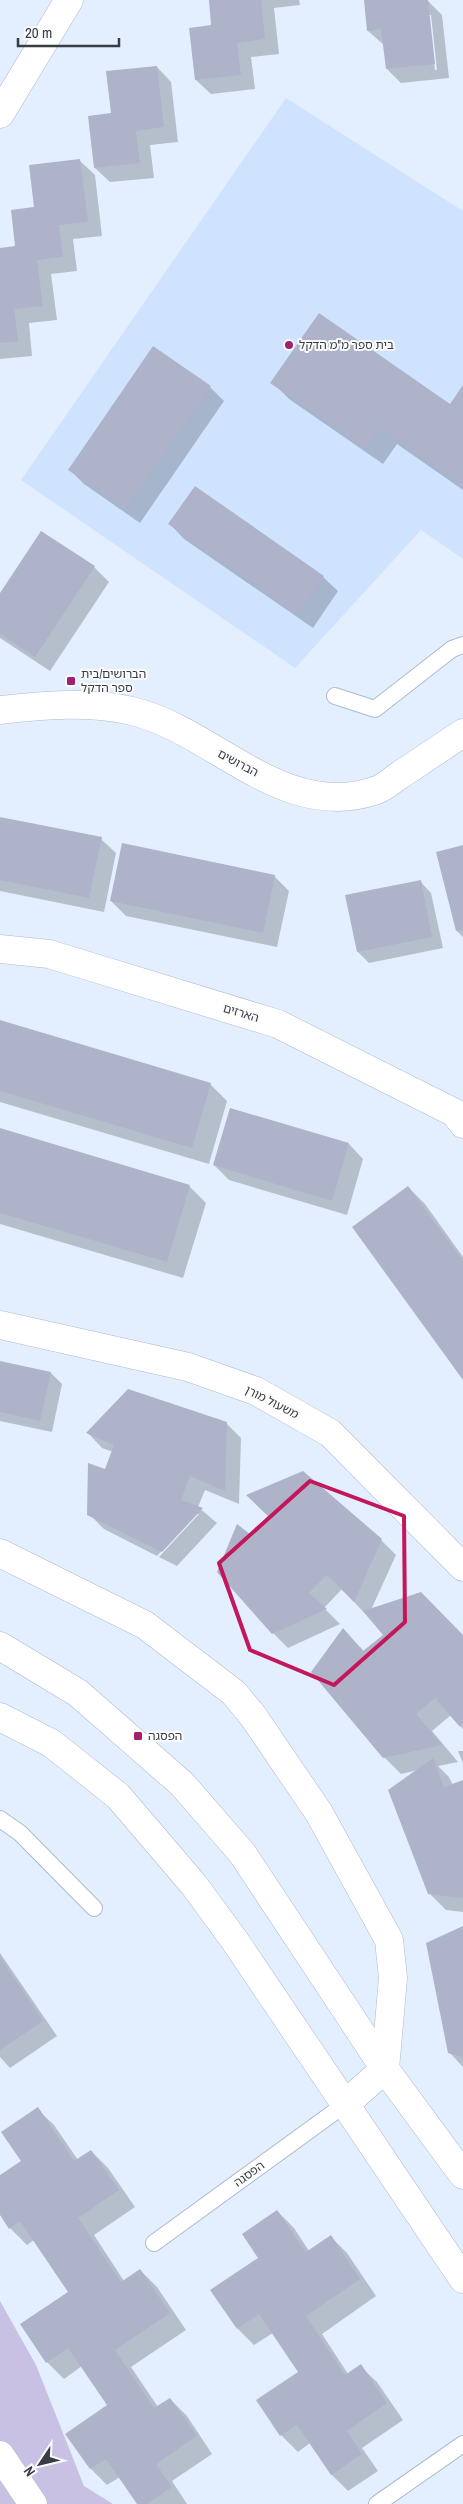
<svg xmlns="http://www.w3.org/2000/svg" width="463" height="2504" font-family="'Archivo Narrow','Noto Sans Hebrew',sans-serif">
	<rect width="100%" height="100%" fill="#e3efff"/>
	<!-- built -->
	<path fill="#d0e3fe" d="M286 98 463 211V559L421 530 295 668 21 480Z"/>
	<!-- green -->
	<path fill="#c8c1e3" d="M0 2301 36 2365 84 2486 113 2504H0Z"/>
	<!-- shadow -->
	<g fill="#0003" fill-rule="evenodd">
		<path d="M210 0H299L300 5 274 8 279 54 251 57 255 89 211 94 196 80 213 26Z"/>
		<path d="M365 0H427L442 15 449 78 401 83 387 69 384 45 368 31ZM428 15H431L437 70H435Z"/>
		<path d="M157 67 171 82 178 142 150 145 154 178 110 182 95 168Z"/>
		<path d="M80 161 95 175 102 236 73 239 77 271 51 274 57 320 29 323 32 356 0 359V249L17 247 36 208Z"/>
		<path d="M272 382 450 406 463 387V490L397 444 383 464 289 399Z"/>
		<path d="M210 387 224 401 140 523 84 484 70 470Z"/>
		<path d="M170 524 323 577 338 591 313 628 184 539Z"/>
		<path d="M94 567 109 582 50 671 0 638V595Z"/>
		<path d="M0 818 101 839 116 853 104 912 0 891Z"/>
		<path d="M463 847V937L457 931Z"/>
		<path d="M274 876 289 891 277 947 126 916 111 901Z"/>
		<path d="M420 881 431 893 443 948 369 963 358 952 347 896Z"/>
		<path d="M0 1021 210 1084 227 1101 209 1164 0 1102Z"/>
		<path d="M0 1130 189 1186 206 1203 183 1278 0 1224Z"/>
		<path d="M349 1144 363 1159 347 1215 229 1180 214 1165Z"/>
		<path d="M408 1187 425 1204 463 1257V1378Z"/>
		<path d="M0 1362 51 1373 62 1384 52 1432 0 1421Z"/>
		<path d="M226 1423 241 1438 239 1504 205 1490 198 1507 217 1523 177 1566 159 1557 199 1514H196L157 1556 104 1529 89 1514 113 1452 102 1448 88 1433Z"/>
		<path d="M251 1537 381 1540 396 1555 371 1610 463 1636V1729L451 1715 432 1731 458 1762 438 1766 449 1777 453 1785 463 1781V1912L446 1910 429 1893 418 1770 401 1774 384 1757 343 1630 365 1652 385 1635 342 1589 324 1608 340 1624 288 1648 273 1633Z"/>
		<path d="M458 1751H463V1763Z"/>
		<path d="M463 1928V2067L449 2052Z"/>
		<path d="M0 1953 57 2036 10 2068 0 2057Z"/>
		<path d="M37 2109 54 2125 78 2160 91 2151 108 2168 135 2207 94 2235 124 2281 140 2270 157 2287 186 2330 131 2367 158 2407 170 2399 187 2416 212 2454 172 2481 187 2504H138L120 2477 107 2485 91 2469 67 2434 109 2406 82 2366 64 2379 47 2362 69 2292 34 2240 27 2245 10 2228 0 2213V2176L22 2161Z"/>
		<path d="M277 2211 294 2228 309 2251 331 2237 347 2253 376 2296 322 2334 348 2374 360 2366 377 2382 403 2420 362 2448 378 2471 348 2491 332 2475 310 2443 298 2452 281 2435 300 2372 273 2333 254 2345 238 2329Z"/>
	</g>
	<!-- building -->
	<g fill="#aeb3c9">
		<path d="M209 0H261L265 39 237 43 241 75 195 80 189 28 211 25Z"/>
		<path d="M364 0H428L435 64 386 69 381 29 367 31Z"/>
		<path d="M157 66 164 127 136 131 140 163 94 168 88 116 111 113 106 71Z"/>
		<path d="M80 159 88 222 59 225 63 257 37 260 43 306 14 309 18 341 0 343V248L15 246 11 210 34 207 29 165Z"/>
		<path d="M319 313 450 404 463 385V486L379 428 365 448 270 383Z"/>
		<path d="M153 346 211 386 125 509 68 470Z"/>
		<path d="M195 486 324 576 297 614 168 524Z"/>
		<path d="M41 531 95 566 35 657 0 634V593Z"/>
		<path d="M0 817 102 837 89 898 0 880Z"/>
		<path d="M122 843 275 875 263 933 110 901Z"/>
		<path d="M463 845V930L456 931 436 852Z"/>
		<path d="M421 880 432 937 357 952 345 895Z"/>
		<path d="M0 1020 211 1083 192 1148 0 1091Z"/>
		<path d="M230 1108 349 1143 332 1201 213 1165Z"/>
		<path d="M0 1128 190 1185 167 1262 0 1213Z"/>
		<path d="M408 1186 463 1261V1380L352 1227Z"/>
		<path d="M0 1361 51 1372 40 1421 0 1412Z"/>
		<path d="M128 1389 227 1422 225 1491 190 1476 181 1500 203 1508 162 1552 87 1515 88 1463 105 1469 114 1445 86 1433Z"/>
		<path d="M303 1471 382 1539 354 1602 327 1575 309 1593 327 1609 272 1634 217 1572 237 1524 251 1535 269 1517 246 1495Z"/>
		<path d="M421 1592 463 1635V1721L460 1727 435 1698 416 1714 442 1745 383 1758 311 1672 343 1628 363 1651 383 1635 363 1611Z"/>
		<path d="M433 1758 444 1787 463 1780V1898L428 1894 388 1790Z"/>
		<path d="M463 1926V2057L448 2053 426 1943Z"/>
		<path d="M0 1957 43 2021 0 2050Z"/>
		<path d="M38 2107 74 2161 91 2150 119 2190 78 2218 121 2282 140 2269 170 2313 115 2350 154 2408 170 2398 197 2436 156 2464 172 2487 147 2504H137L106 2459 90 2469 65 2434 107 2405 68 2348 46 2363 20 2324 68 2292 20 2221 9 2229 0 2215V2175L21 2161 1 2132Z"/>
		<path d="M277 2210 306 2252 331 2235 360 2279 306 2316 345 2375 361 2364 387 2403 347 2431 362 2454 331 2475 297 2425 280 2436 256 2400 298 2372 259 2314 237 2329 210 2290 258 2258 242 2234Z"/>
	</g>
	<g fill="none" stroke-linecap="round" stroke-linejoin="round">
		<!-- lane casing -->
		<g stroke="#adbbce" stroke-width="18">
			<g id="lane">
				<path d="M335 696 375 709 452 649 463 645"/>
				<path d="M0 1819 20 1833 94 1908"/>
				<path d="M154 2243 344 2105"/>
				<path d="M377 2504 463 2444"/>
			</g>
		</g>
		<!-- street casing -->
		<g stroke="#adbbce" stroke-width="29">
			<g id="street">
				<path d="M0 114 69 0"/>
				<path d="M0 710C44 705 89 701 132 711 215 731 282 821 374 791 383 789 392 780 400 775 421 761 442 747 463 733"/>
				<path d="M0 949 49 954 278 1024 455 1113 463 1124"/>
				<path d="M0 1325 188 1367 256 1391 330 1433 463 1567"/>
				<path d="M0 1553 145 1625 234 1693 253 1716 319 1813 389 1940 393 1978 385 2069"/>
				<path d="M0 2455 33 2504"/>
			</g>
		</g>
		<!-- secondary casing -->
		<g stroke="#adbbce" stroke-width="29">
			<g id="secondary">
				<path d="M0 1646 78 1693 182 1784 242 1853 385 2069 463 2175"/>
				<path d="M0 1717 51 1743 118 1796 194 1885 235 1941 463 2279"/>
				<path d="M344 2105 385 2069"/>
			</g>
		</g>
		<!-- lane -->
		<use href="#lane" stroke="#fff" stroke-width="16"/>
		<!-- street -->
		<use href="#street" stroke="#fff" stroke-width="28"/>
		<!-- secondary -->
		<use href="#secondary" stroke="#fff" stroke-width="28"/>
	</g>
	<!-- marked area -->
	<path fill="none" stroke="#c2185b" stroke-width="4" stroke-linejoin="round" d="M310 1481 404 1516 405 1622 334 1685 250 1650 219 1563Z"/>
	<!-- markers -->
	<g fill="#a41f6c" stroke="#fbfbfb" stroke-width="2">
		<circle cx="289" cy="345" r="5"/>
		<rect x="66" y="676" width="10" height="10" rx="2.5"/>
		<rect x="133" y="1731" width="10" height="10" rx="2.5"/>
	</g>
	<g text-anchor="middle" stroke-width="4" stroke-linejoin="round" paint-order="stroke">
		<!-- poi labels -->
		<g font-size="12" fill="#373d45" stroke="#fbfbfb" text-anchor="start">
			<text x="299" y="349">בית ספר מ"מ הדקל</text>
			<text x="81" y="678">הברושים/בית<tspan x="81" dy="14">ספר הדקל</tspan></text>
			<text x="148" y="1740">הפסגה</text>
		</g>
		<!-- street labels -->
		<g font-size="12" fill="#373d45" stroke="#fbfbfb">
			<text transform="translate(238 763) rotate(28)" y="4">הברושים</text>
			<text transform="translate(241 1013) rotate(17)" y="4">הארזים</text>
			<text transform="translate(272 1402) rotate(27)" y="4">משעול מורן</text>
			<text transform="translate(249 2174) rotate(-36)" y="4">הפסגה</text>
		</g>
	</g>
	<!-- north arrow -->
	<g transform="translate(40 2464) rotate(235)" stroke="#fbfbfb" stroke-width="4" paint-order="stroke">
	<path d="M0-4L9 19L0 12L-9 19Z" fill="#373d45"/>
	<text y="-8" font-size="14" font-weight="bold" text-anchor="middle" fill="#373d45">N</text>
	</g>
	<!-- scale -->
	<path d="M18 38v8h101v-8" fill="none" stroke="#373d45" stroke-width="2.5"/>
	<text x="25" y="38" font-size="15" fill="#373d45" stroke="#fbfbfb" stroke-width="4" paint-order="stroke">20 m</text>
</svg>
